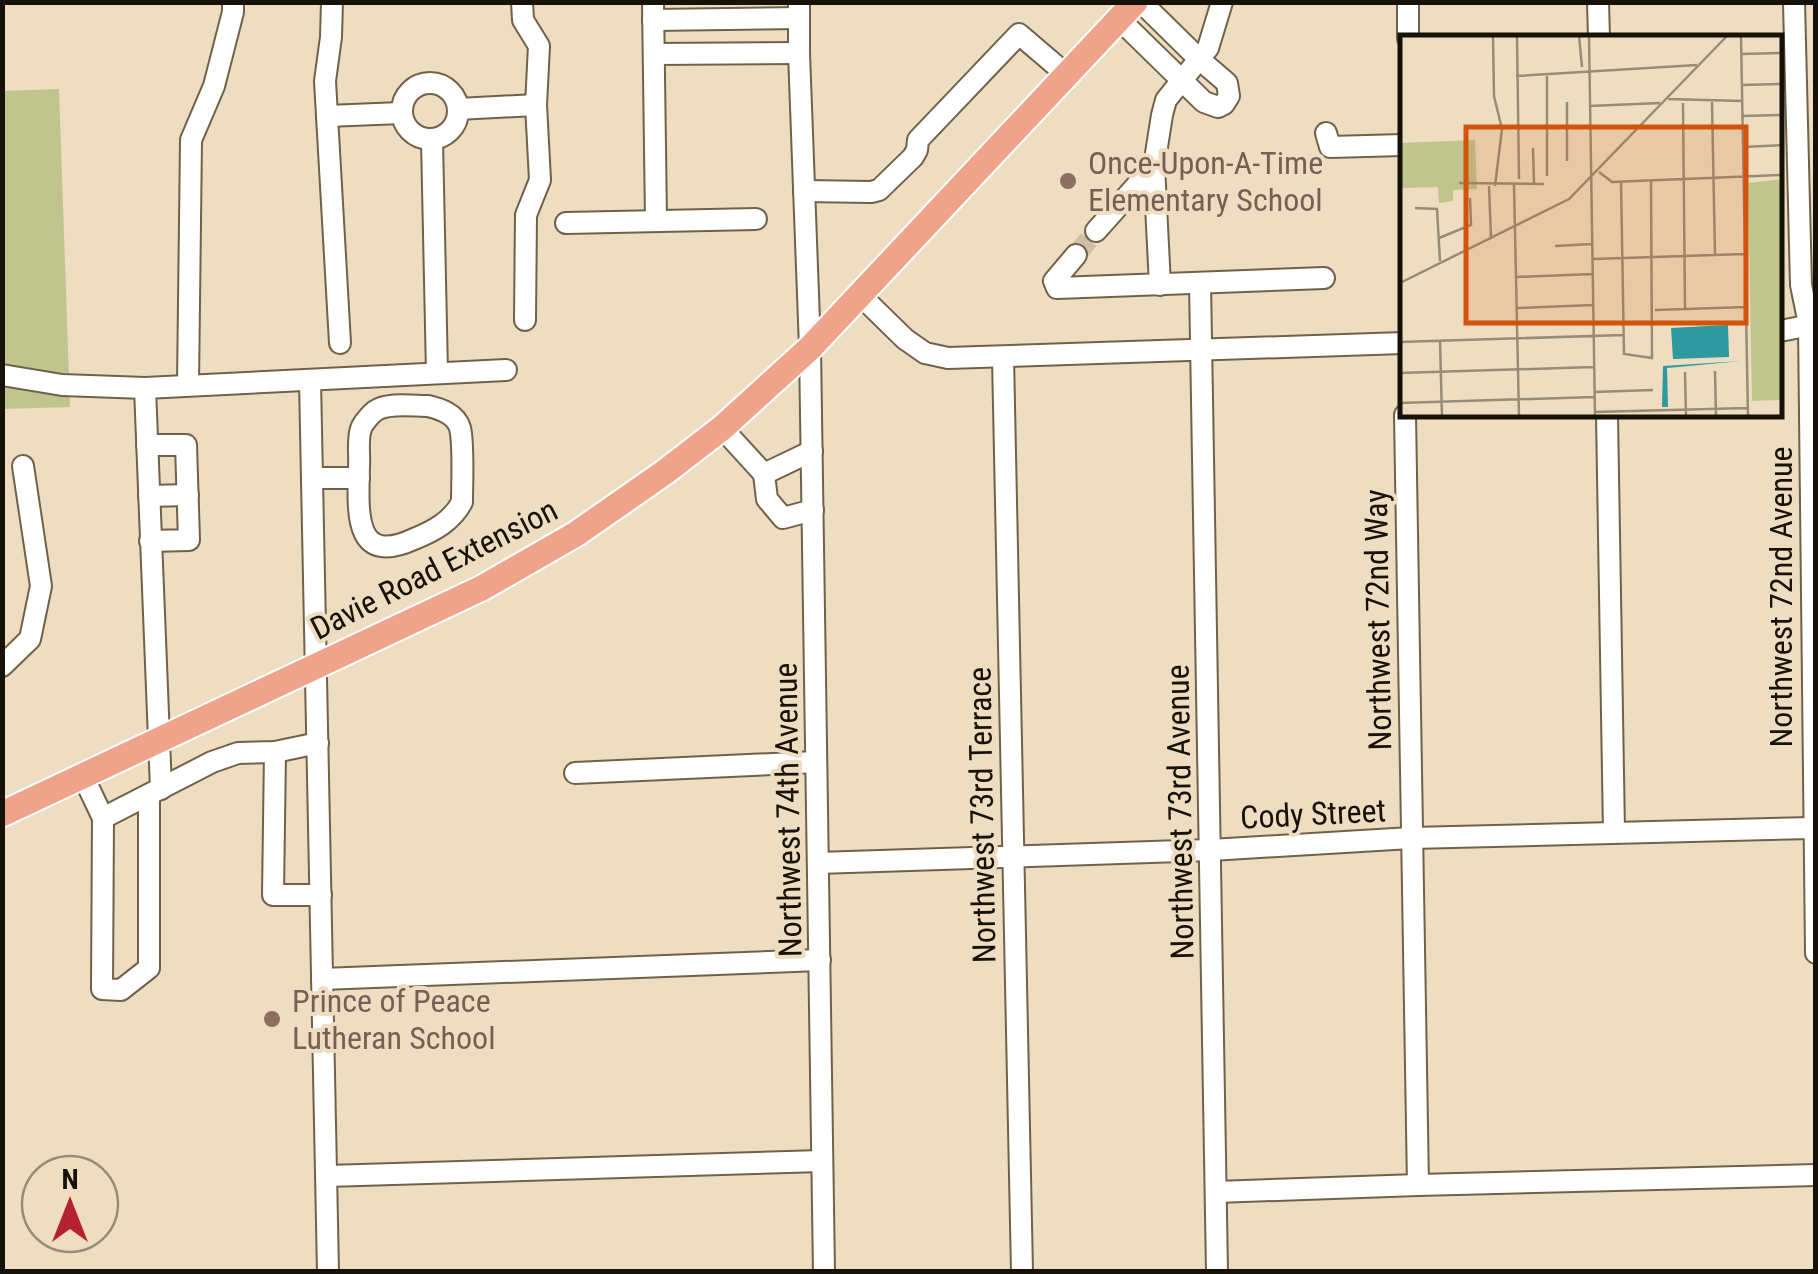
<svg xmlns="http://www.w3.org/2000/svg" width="1818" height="1274" font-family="'Roboto Condensed',sans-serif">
	<rect width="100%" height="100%" fill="#eeddc1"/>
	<!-- green -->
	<path fill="#bfc58d" d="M59 89 70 407 3 409 2 91Z"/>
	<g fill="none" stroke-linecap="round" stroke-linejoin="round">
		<!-- minor-tunnel -->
		<path stroke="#cebfa5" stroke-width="20" stroke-dasharray="20 10" stroke-linecap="butt" d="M1076 255 1096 231"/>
		<!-- minor casing -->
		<g stroke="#706248" stroke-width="24">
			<g id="minor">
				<path d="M332 2 331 37 325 81 340 343"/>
				<path d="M522 2 523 20 539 46 536 105 540 180 526 215 525 320"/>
				<path d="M653 2 656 221"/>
				<path d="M799 2V53L810 348 824 1272"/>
				<path d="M1408 2V38"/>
				<path d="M1598 2 1599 38"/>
				<path d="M1794 2 1801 285 1809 324 1816 953"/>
				<path d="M1119 19 1204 102 1218 107 1224 104 1229 96 1227 83 1199 59 1141 2"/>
				<path d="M653 20 799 18"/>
				<path d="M654 54 799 53"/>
				<circle cx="430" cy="111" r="28"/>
				<path d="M458 109 536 105"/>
				<path d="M327 116 401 113"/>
				<path d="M1326 133 1330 147 1403 145"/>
				<path d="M432 140 437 373"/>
				<path d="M804 191 871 192 879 190 913 157 917 150 918 140 1019 34 1067 75"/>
				<path d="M566 223 756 219"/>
				<path d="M1096 231 1154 166"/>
				<path d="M1076 255 1054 281 1057 288 1324 278"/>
				<path d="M1200 283 1217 1272"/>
				<path d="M1160 285 1154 166 1162 115 1166 100 1208 48 1222 2"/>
				<path d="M860 295 905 339 925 353 948 358 1403 343"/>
				<path d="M1780 331 1816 324"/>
				<path d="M1003 357 1022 1272"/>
				<path d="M2 375 62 385 145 388 506 370"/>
				<path d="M310 380 328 1272"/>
				<path d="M188 385 191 140 214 86 233 12V2"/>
				<path d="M145 388 161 789"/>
				<path d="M428 406C441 409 456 414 460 428 464 444 462 485 462 502 452 521 434 531 414 539 353 567 358 511 359 467 360 457 357 439 361 429 362 424 371 414 375 411 387 402 414 406 428 406Z"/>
				<path d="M1405 415 1418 1185"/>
				<path d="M1607 415 1614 833"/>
				<path d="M722 428 764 474"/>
				<path d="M147 445H186L189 540 150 541"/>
				<path d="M812 451 764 474 767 499 783 518 813 510"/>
				<path d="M313 478H359"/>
				<path d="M149 496 188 495"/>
				<path d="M2 666 30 639 41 586 23 466"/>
				<path d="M275 752 273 895H321"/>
				<path d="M575 773 816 762"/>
				<path d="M83 776 103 818 102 989 121 990 149 968V795"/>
				<path d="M103 818 212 762 238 753 275 752 318 743"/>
				<path d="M818 863 1211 850 1411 838 1813 828"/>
				<path d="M322 979 820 960"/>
				<path d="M327 1176 822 1161"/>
				<path d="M1216 1192 1418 1185 1816 1175"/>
			</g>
		</g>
		<!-- major casing -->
		<g stroke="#fff" stroke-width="29">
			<path id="major" d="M2 814 482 588 576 534 665 472 722 428 810 348 1135 2"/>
		</g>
		<!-- minor -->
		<use href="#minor" stroke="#fff" stroke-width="20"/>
		<!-- major -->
		<use href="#major" stroke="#efa38b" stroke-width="25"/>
	</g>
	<!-- markers -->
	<g fill="#8d6e63" stroke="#eeddc1" stroke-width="4">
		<circle cx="1068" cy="181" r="10"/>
		<circle cx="272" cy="1019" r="10"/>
	</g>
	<g text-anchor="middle" stroke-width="8" stroke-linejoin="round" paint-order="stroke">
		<!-- education labels -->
		<g font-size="32" fill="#785e54" stroke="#eeddc1" text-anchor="start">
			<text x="1088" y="174">Once-Upon-A-Time<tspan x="1088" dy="37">Elementary School</tspan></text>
			<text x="292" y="1012">Prince of Peace<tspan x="292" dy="37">Lutheran School</tspan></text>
		</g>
		<!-- street labels -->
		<g font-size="32" fill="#171208" stroke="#eeddc1">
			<text transform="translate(434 569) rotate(-27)" y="11">Davie Road Extension</text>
			<text transform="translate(1781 597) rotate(-90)" y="11">Northwest 72nd Avenue</text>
			<text transform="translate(1378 620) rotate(-91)" y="11">Northwest 72nd Way</text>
			<text transform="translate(788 810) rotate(-91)" y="11">Northwest 74th Avenue</text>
			<text transform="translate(1180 812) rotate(-91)" y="11">Northwest 73rd Avenue</text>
			<text transform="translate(1313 814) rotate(-3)" y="11">Cody Street</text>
			<text transform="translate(982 815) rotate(-91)" y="11">Northwest 73rd Terrace</text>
		</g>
	</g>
	<!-- overview -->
	<g transform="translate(1400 35)">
		<rect width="382" height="382" fill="#eeddc1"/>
		<path d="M75 105 77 154 53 155V166L39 168 38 152 0 153V108ZM382 144V365L352 366 348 148Z" fill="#bfc58d"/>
		<path d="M328 290 329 322 273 324 271 293ZM342 326 267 333 268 372H262L263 331Z" fill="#2e999e"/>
		<path fill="none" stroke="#988c77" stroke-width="2.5" d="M93 1 94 61 102 94 95 151M117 1 119 144M179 1 182 32M189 1 195 382M341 1 348 382M341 19 383 18M116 41 297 30M147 41V141M342 50 383 49M268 64 342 66M167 67V126M312 67 315 220M283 68 285 274M189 71 260 68M342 81 383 80M343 112 383 110M133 113 134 149M199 137 212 147 383 140M221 147 224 319 252 323 251 146M59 148 144 149M114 150 119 382M89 151 91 203M15 173 37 174 40 226M39 203 71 190 70 163M155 211 192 209M193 224 345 219M116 242 193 239M0 248 169 164 327 1M117 273 193 270M255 275 346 272M40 306 42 382M0 307 224 300M315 336 316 382M285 337 286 382M0 338 194 332M194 357 253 355M0 368 194 362M194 377 348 373"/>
		<path fill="#d3520c" fill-opacity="0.15" stroke="#d3520c" stroke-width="5" d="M66 92H346V288H66Z"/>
		<rect width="382" height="382" fill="none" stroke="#171208" stroke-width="5"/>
	</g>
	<!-- border -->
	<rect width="1818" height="1274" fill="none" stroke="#171208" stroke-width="10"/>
	<!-- north arrow -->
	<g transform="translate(70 1204)"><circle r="48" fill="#eeddc1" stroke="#988c77" stroke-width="2.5"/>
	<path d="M0-8L18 38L0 25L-18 38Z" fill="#b52331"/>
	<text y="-15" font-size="28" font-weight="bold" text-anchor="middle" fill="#171208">N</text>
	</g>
</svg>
